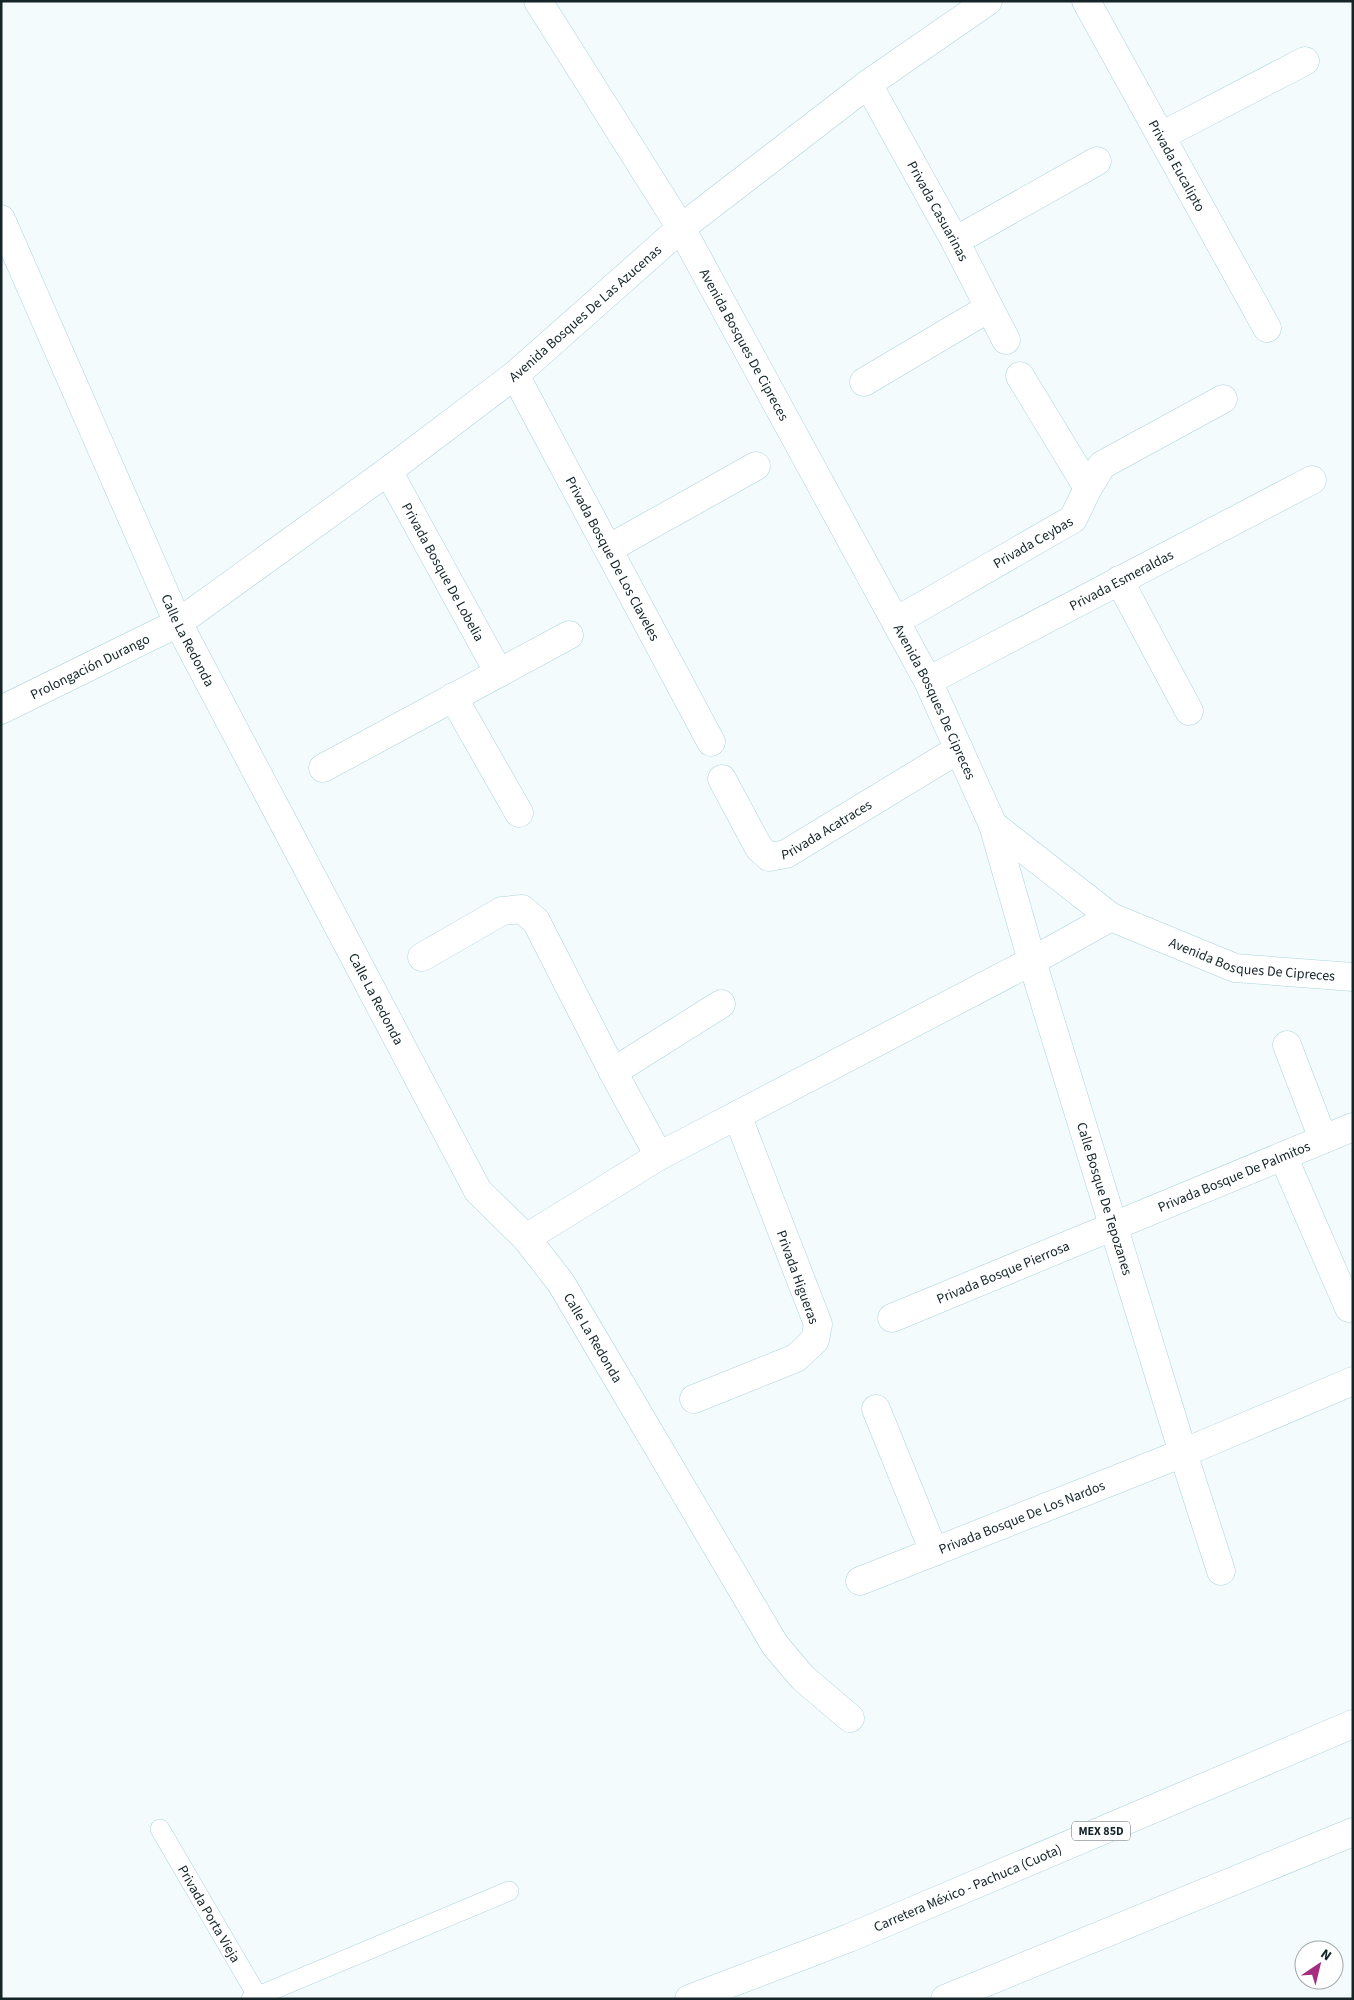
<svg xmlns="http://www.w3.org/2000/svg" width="1354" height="2000" font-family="'Source Sans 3',sans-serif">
	<rect width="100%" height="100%" fill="#f3fbfd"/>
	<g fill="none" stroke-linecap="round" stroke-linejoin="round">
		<!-- service casing -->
		<g stroke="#abd4de" stroke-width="20">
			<g id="service">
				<path id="s1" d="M160 1829 258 1997"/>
				<path d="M251 1999 509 1891"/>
			</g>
		</g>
		<!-- minor casing -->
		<g stroke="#abd4de" stroke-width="29">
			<g id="minor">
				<path id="s2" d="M538 1 681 228 928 681 993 825 1111 917 1235 968 1353 977"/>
				<path id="s3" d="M1086 1 1267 328"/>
				<path id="s4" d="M868 84 955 241 1006 340"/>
				<path d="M1161 136 1305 61"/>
				<path id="s5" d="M1 219 178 623 478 1191 526 1238 561 1283 775 1645 803 1678 850 1718"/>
				<path d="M955 241 1097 161"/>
				<path id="s6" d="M515 375 711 742"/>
				<path d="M1020 376 1088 488"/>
				<path d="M864 382 989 308"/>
				<path id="s7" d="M388 471 499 673"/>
				<path d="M608 549 756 466"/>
				<path d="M1119 580 1189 711"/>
				<path id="s8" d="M896 621 1073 519 1088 488 1102 465 1223 399"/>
				<path id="s9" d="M928 681 1312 480"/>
				<path d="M453 697 519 813"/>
				<path id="s10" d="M1 710 178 623 388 471 515 375 681 228 868 84 988 1"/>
				<path d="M323 768 569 635"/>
				<path id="s11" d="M722 779 759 848 769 857 786 854 959 749"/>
				<path id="s12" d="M993 825 1032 961 1183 1453 1221 1571"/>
				<path d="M422 957 502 911 522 909 536 921 613 1072 659 1156"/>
				<path d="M1287 1045 1323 1139"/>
				<path d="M613 1072 721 1004"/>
				<path d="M1283 1156 1349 1308"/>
				<path d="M526 1238 659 1156 1032 961 1111 917"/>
				<path id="s13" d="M892 1318 1353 1127"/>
				<path d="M694 1399 796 1358 815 1340 818 1324 737 1115"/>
				<path d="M876 1409 934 1552"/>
				<path id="s14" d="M860 1581 1183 1453 1353 1381"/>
			</g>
		</g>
		<!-- motorway casing -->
		<g stroke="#abd4de" stroke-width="29">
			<g id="motorway">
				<path id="s15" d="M689 1999 849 1938 1353 1724"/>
				<path d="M945 1999 1353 1832"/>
			</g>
		</g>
		<!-- service -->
		<use href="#service" stroke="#fff" stroke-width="19"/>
		<!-- minor -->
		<use href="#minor" stroke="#fff" stroke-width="28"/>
		<!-- motorway -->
		<use href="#motorway" stroke="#fff" stroke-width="28"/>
	</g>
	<g text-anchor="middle" stroke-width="4.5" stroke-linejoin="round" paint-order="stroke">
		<!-- shield labels -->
		<rect fill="#fff" stroke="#5a6668" stroke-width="1" x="1072" y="1821.5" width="58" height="19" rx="4"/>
		<g font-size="12" font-weight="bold" fill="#142427">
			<text x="1101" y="1835">MEX 85D</text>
		</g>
		<!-- street labels -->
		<g font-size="14" fill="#142427" stroke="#fff">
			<text dy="5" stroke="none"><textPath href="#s3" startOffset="188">Privada Eucalipto</textPath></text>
			<text dy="5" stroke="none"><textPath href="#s4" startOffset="145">Privada Casuarinas</textPath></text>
			<text dy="5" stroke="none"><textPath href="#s10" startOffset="709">Avenida Bosques De Las Azucenas</textPath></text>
			<text dy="5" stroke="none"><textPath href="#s2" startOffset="401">Avenida Bosques De Cipreces</textPath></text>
			<text dy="5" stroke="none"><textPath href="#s8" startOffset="158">Privada Ceybas</textPath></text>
			<text dy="5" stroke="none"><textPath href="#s6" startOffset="208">Privada Bosque De Los Claveles</textPath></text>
			<text dy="5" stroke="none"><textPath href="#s7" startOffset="115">Privada Bosque De Lobelia</textPath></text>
			<text dy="5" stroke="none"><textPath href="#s9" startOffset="218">Privada Esmeraldas</textPath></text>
			<text dy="5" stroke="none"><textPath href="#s5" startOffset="461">Calle La Redonda</textPath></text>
			<text dy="5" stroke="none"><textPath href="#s10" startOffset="99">Prolongación Durango</textPath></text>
			<text dy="5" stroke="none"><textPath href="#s2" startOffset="806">Avenida Bosques De Cipreces</textPath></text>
			<text dy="5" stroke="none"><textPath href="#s11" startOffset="156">Privada Acatraces</textPath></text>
			<text dy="5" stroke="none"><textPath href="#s2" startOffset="1241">Avenida Bosques De Cipreces</textPath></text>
			<text dy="5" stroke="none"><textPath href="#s5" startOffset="866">Calle La Redonda</textPath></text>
			<text dy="5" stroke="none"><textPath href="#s13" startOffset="370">Privada Bosque De Palmitos</textPath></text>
			<text dy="5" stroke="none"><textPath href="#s12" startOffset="390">Calle Bosque De Tepozanes</textPath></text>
			<text dy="5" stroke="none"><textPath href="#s13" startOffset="120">Privada Bosque Pierrosa</textPath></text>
			<text transform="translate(798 1277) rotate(70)" y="5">Privada Higueras</text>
			<text dy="5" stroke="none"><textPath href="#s5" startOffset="1271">Calle La Redonda</textPath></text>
			<text dy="5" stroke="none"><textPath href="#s14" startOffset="174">Privada Bosque De Los Nardos</textPath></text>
			<text dy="5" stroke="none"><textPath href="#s15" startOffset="300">Carretera México - Pachuca (Cuota)</textPath></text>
			<text dy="5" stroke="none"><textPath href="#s1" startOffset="98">Privada Porta Vieja</textPath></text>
		</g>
	</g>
	<!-- border -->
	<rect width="1354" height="2000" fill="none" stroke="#142427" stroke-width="5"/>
	<!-- north arrow -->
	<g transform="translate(1319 1965) rotate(35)"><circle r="24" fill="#ffffff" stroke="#a1a7a9"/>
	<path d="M0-4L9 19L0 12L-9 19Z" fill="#a62c81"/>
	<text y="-8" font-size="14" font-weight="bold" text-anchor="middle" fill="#142427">N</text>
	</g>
</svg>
